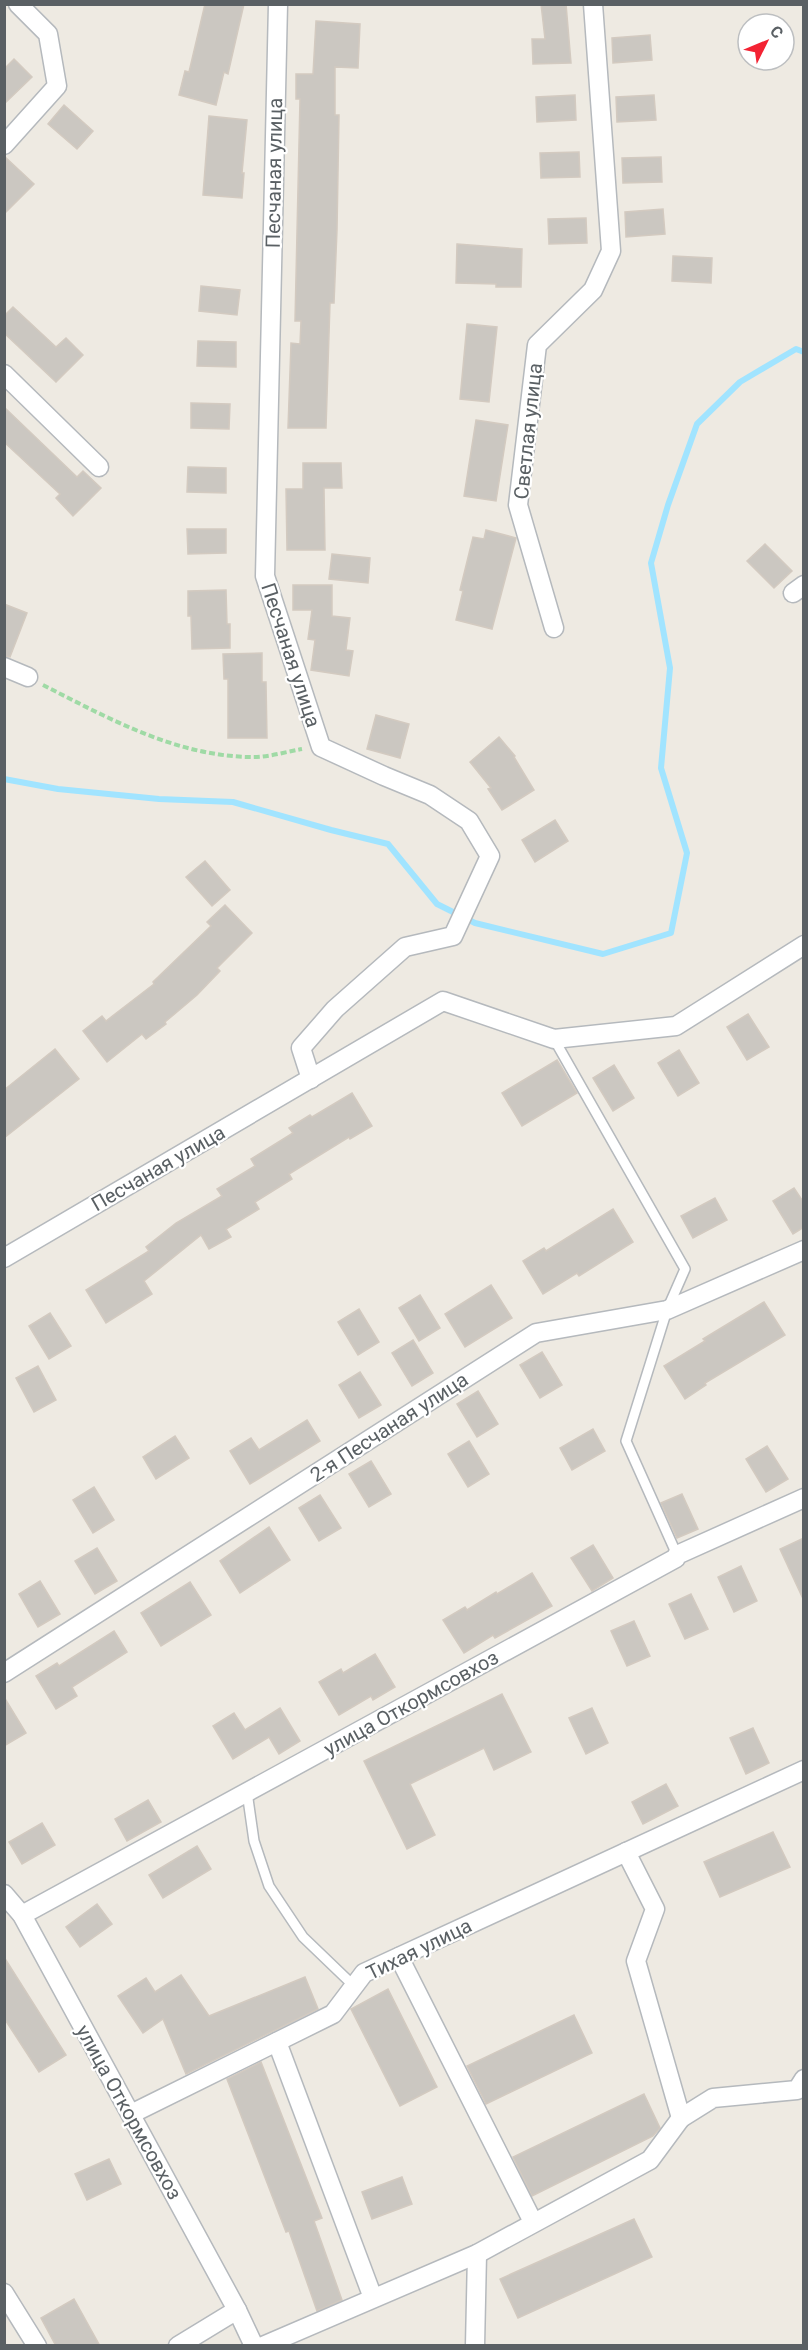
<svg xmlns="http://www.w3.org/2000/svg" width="808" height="2350" font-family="Roboto,sans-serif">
	<rect width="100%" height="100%" fill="#eeeae2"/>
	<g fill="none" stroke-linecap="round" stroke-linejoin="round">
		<!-- stream -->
		<path stroke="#a1e4ff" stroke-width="6" d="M4 779 58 789 159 799 233 802 331 830 388 844 437 904 475 923 603 954 671 933 687 853 661 768 670 668 651 563 668 505 697 424 740 382 796 349 804 352"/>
	</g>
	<!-- building -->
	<g fill="#cbc7c1" stroke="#d3cac0" stroke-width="1.5">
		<path d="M205 4H244L228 74 224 72 216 105 179 95 185 71 189 72Z"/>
		<path d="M541 4H566L571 63 533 64 532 39H545Z"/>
		<path d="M316 21 360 24 358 68 335 67V115H339L337 230 334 303H330L326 428H288L291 343 300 344 301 321H295L300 99H296V74H313Z"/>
		<path d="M650 35 652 60 613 63 612 38Z"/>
		<path d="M14 59 32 77 4 104V69Z"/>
		<path d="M575 95 576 120 537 122 536 97Z"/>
		<path d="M654 95 656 120 617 122 616 97Z"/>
		<path d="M64 105 93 131 77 149 48 124Z"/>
		<path d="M209 116 247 120 242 173H244L242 198 203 195Z"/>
		<path d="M579 152 580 177 541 178 540 153Z"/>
		<path d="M4 156 34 184 4 214Z"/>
		<path d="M661 157 662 182 623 183 622 158Z"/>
		<path d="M663 209 665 234 626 237 625 212Z"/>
		<path d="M586 218 587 243 549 244 548 219Z"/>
		<path d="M457 244 522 249 521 287H496V284L456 283Z"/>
		<path d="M673 256 712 258 711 283 672 281Z"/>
		<path d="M201 286 240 290 237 315 199 311Z"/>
		<path d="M13 307 56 347 66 338 83 355 56 382 4 333V316Z"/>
		<path d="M467 324 497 327 489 402 460 399Z"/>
		<path d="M198 341 236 342V367L197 366Z"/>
		<path d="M191 403 230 404 229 429 191 428Z"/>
		<path d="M4 407 77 477 83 471 101 488 73 516 56 498 60 494 4 442Z"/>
		<path d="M476 420 508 425 496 501 464 496Z"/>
		<path d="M303 463H341L342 488H324L325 550H287L286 489H303Z"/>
		<path d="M188 467 226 468V493L187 492Z"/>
		<path d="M187 529H226V553L188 554Z"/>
		<path d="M486 530 516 538 492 629 456 620 463 591 460 590 473 537 484 539Z"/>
		<path d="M765 544 792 571 774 588 747 561Z"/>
		<path d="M332 554 370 558 368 583 329 579Z"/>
		<path d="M293 585H332V616L350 618 346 650 353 651 349 676 311 670 315 640 308 639 312 610H293Z"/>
		<path d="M226 590 227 624H230V648L192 649 191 616H188V591Z"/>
		<path d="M4 604 27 613 10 657 4 656Z"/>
		<path d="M262 653V682H266L267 738H228V679H224L223 654Z"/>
		<path d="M376 715 409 724 400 758 367 749Z"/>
		<path d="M499 737 515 756 514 757 534 790 502 810 488 789 491 788 470 762Z"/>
		<path d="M555 820 568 841 535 862 522 840Z"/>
		<path d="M205 861 230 890 212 906 186 877Z"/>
		<path d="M225 905 252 933 217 968 220 971 197 995 165 1022 166 1024 146 1039 142 1034 107 1062 83 1031 102 1016 106 1021 154 984 153 982 211 926 207 922Z"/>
		<path d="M748 1014 769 1047 747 1060 727 1027Z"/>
		<path d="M55 1049 79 1079 4 1138V1090Z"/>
		<path d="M679 1050 699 1083 678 1096 658 1063Z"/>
		<path d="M557 1060 577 1093 522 1126 502 1093Z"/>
		<path d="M614 1065 634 1098 613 1111 593 1078Z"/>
		<path d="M352 1093 372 1126 350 1139 349 1137 289 1174 292 1179 255 1202 259 1209 226 1229 231 1237 209 1249 201 1235 144 1281 152 1294 106 1323 86 1290 149 1251 146 1247 176 1223 222 1196 217 1189 255 1166 251 1159 293 1133 289 1128 310 1115 312 1117Z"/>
		<path d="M794 1188 804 1203V1227L793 1234 773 1201Z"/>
		<path d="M715 1198 727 1220 693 1238 681 1216Z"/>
		<path d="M613 1209 633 1242 579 1276 577 1273 543 1294 523 1261 544 1248 546 1251Z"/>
		<path d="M491 1285 512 1318 465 1347 445 1314Z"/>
		<path d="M420 1295 440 1328 419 1341 399 1308Z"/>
		<path d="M764 1302 785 1335 705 1383 706 1385 685 1399 664 1366 705 1341 703 1339Z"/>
		<path d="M359 1309 379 1342 358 1355 338 1322Z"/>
		<path d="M50 1313 71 1346 49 1359 29 1326Z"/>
		<path d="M413 1340 433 1373 412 1386 392 1353Z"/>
		<path d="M542 1352 562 1385 540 1398 520 1365Z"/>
		<path d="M38 1366 56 1400 34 1412 16 1378Z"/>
		<path d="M360 1372 381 1405 359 1418 339 1385Z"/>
		<path d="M478 1391 498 1424 477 1437 457 1404Z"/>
		<path d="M307 1420 320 1441 250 1484 230 1451 251 1438 259 1450Z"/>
		<path d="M593 1429 605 1451 572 1470 560 1448Z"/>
		<path d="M175 1436 189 1458 156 1479 143 1457Z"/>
		<path d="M469 1441 489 1474 468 1487 448 1454Z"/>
		<path d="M767 1446 788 1479 766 1492 746 1459Z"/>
		<path d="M371 1461 391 1494 369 1507 349 1474Z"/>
		<path d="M94 1487 114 1520 93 1533 73 1500Z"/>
		<path d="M682 1494 698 1529 677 1538 661 1503Z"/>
		<path d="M320 1495 341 1528 319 1541 299 1508Z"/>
		<path d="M269 1527 290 1560 240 1593 220 1561Z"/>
		<path d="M804 1538V1601L780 1549Z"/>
		<path d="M593 1545 613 1578 592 1591 571 1558Z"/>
		<path d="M97 1548 117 1581 95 1594 75 1561Z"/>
		<path d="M741 1566 757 1601 734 1612 718 1577Z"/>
		<path d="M532 1573 552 1606 495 1638 493 1635 464 1653 443 1620 465 1607 467 1610 496 1592 497 1594Z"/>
		<path d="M40 1581 60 1614 38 1627 19 1594Z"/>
		<path d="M190 1582 211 1615 161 1646 141 1613Z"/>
		<path d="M691 1594 708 1629 685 1639 669 1604Z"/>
		<path d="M634 1621 650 1656 627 1666 611 1631Z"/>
		<path d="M114 1631 127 1652 72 1687 77 1696 56 1709 36 1676 57 1663 59 1666Z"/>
		<path d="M375 1654 395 1687 373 1700 371 1696 339 1715 319 1682 341 1669 343 1673Z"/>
		<path d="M502 1694 531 1752 494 1770 484 1748 410 1784 435 1835 407 1849 364 1761Z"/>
		<path d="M4 1697 26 1733 4 1746Z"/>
		<path d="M280 1708 300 1741 279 1754 269 1737 233 1759 213 1726 234 1713 245 1730Z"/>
		<path d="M592 1708 608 1743 586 1754 569 1718Z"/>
		<path d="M753 1728 769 1763 746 1774 730 1738Z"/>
		<path d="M666 1784 678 1806 643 1824 632 1802Z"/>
		<path d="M148 1800 161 1822 127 1841 115 1819Z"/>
		<path d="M42 1823 55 1845 22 1864 9 1842Z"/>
		<path d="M773 1832 790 1867 720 1897 704 1862Z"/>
		<path d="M197 1846 211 1869 163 1898 149 1875Z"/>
		<path d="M97 1904 112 1924 80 1947 66 1927Z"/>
		<path d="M4 1957 66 2055 39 2072 4 2018Z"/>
		<path d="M181 1975 209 2016 305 1977 318 2009 186 2074 163 2019 143 2033 118 1996 146 1978 155 1992Z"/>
		<path d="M388 1989 437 2087 400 2106 351 2009Z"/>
		<path d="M574 2015 592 2053 486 2104 467 2066Z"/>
		<path d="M261 2062 322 2218 314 2221 342 2300 317 2311 289 2231 286 2232 227 2079Z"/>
		<path d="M644 2094 660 2128 653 2136 532 2196 513 2157Z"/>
		<path d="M109 2159 121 2184 87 2200 75 2174Z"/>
		<path d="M402 2177 412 2204 372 2219 362 2192Z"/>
		<path d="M634 2219 652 2257 518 2318 500 2279Z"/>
		<path d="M74 2299 100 2346H56L41 2318Z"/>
	</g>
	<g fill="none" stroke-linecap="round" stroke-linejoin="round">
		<!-- service casing -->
		<g stroke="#b5b9bd" stroke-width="12">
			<g id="service">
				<path d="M554 1039 685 1269 667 1310 626 1441 677 1555"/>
				<path d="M247 1792 254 1841 269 1886 303 1937 354 1986"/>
			</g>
		</g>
		<!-- minor casing -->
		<g stroke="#b5b9bd" stroke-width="21">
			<g id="minor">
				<path d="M278 4 265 576 321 747 384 776 430 795 469 821 490 856 453 936 405 947 335 1009 301 1048 311 1079"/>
				<path d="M4 145 57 86 48 34 18 4"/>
				<path d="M4 374 99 467"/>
				<path d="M793 593 804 585"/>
				<path d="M554 628 518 505 537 345 593 290 611 251 593 4"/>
				<path d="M4 667 28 677"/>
				<path d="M4 1258 443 1001 554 1039 676 1026 804 945"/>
				<path d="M4 1673 536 1333 667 1310 804 1250"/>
				<path d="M626 1852 655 1909 636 1961 681 2118 713 2098 797 2090 804 2079"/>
				<path d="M4 1894 22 1915 237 2310 254 2346"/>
				<path d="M22 1915 676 1558 677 1555 804 1498"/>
				<path d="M399 1957 533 2222"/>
				<path d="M277 2042 373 2298"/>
				<path d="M131 2114 333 2014 364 1973 804 1770"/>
				<path d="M4 2293 37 2346"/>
				<path d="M178 2346 237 2310"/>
				<path d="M263 2346 477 2254 650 2160 681 2118"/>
				<path d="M475 2346 477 2254"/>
			</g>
		</g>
		<!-- path -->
		<path stroke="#9fdaa5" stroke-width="4" stroke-dasharray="6 3" stroke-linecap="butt" d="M43 685C108 718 174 755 248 757 266 758 285 752 302 749"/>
		<!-- service -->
		<use href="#service" stroke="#fff" stroke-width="9"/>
		<!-- minor -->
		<use href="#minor" stroke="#fff" stroke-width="18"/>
	</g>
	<g text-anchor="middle" stroke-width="4.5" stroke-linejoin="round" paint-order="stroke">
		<!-- street labels -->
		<g font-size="20" fill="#5a6064" stroke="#fff">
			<text transform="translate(274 173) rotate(-89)" y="7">Песчаная улица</text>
			<text transform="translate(528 431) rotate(-84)" y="7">Светлая улица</text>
			<text transform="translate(291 655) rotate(72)" y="7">Песчаная улица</text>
			<text transform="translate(158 1168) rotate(-30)" y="7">Песчаная улица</text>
			<text transform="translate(389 1427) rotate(-33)" y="7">2-я Песчаная улица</text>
			<text transform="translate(411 1703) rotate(-29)" y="7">улица Откормсовхоз</text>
			<text transform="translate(419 1949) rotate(-26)" y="7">Тихая улица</text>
			<text transform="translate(129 2112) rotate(61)" y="7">улица Откормсовхоз</text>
		</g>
	</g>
	<!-- border -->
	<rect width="808" height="2350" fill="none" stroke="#5a6064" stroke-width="12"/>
	<!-- north arrow -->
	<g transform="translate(766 42) rotate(47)"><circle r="28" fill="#ffffff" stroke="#bdbfc1" stroke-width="1.5"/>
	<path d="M0-4.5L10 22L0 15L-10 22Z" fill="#f32333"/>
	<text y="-9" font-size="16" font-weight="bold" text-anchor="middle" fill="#5a6064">С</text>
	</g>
</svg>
